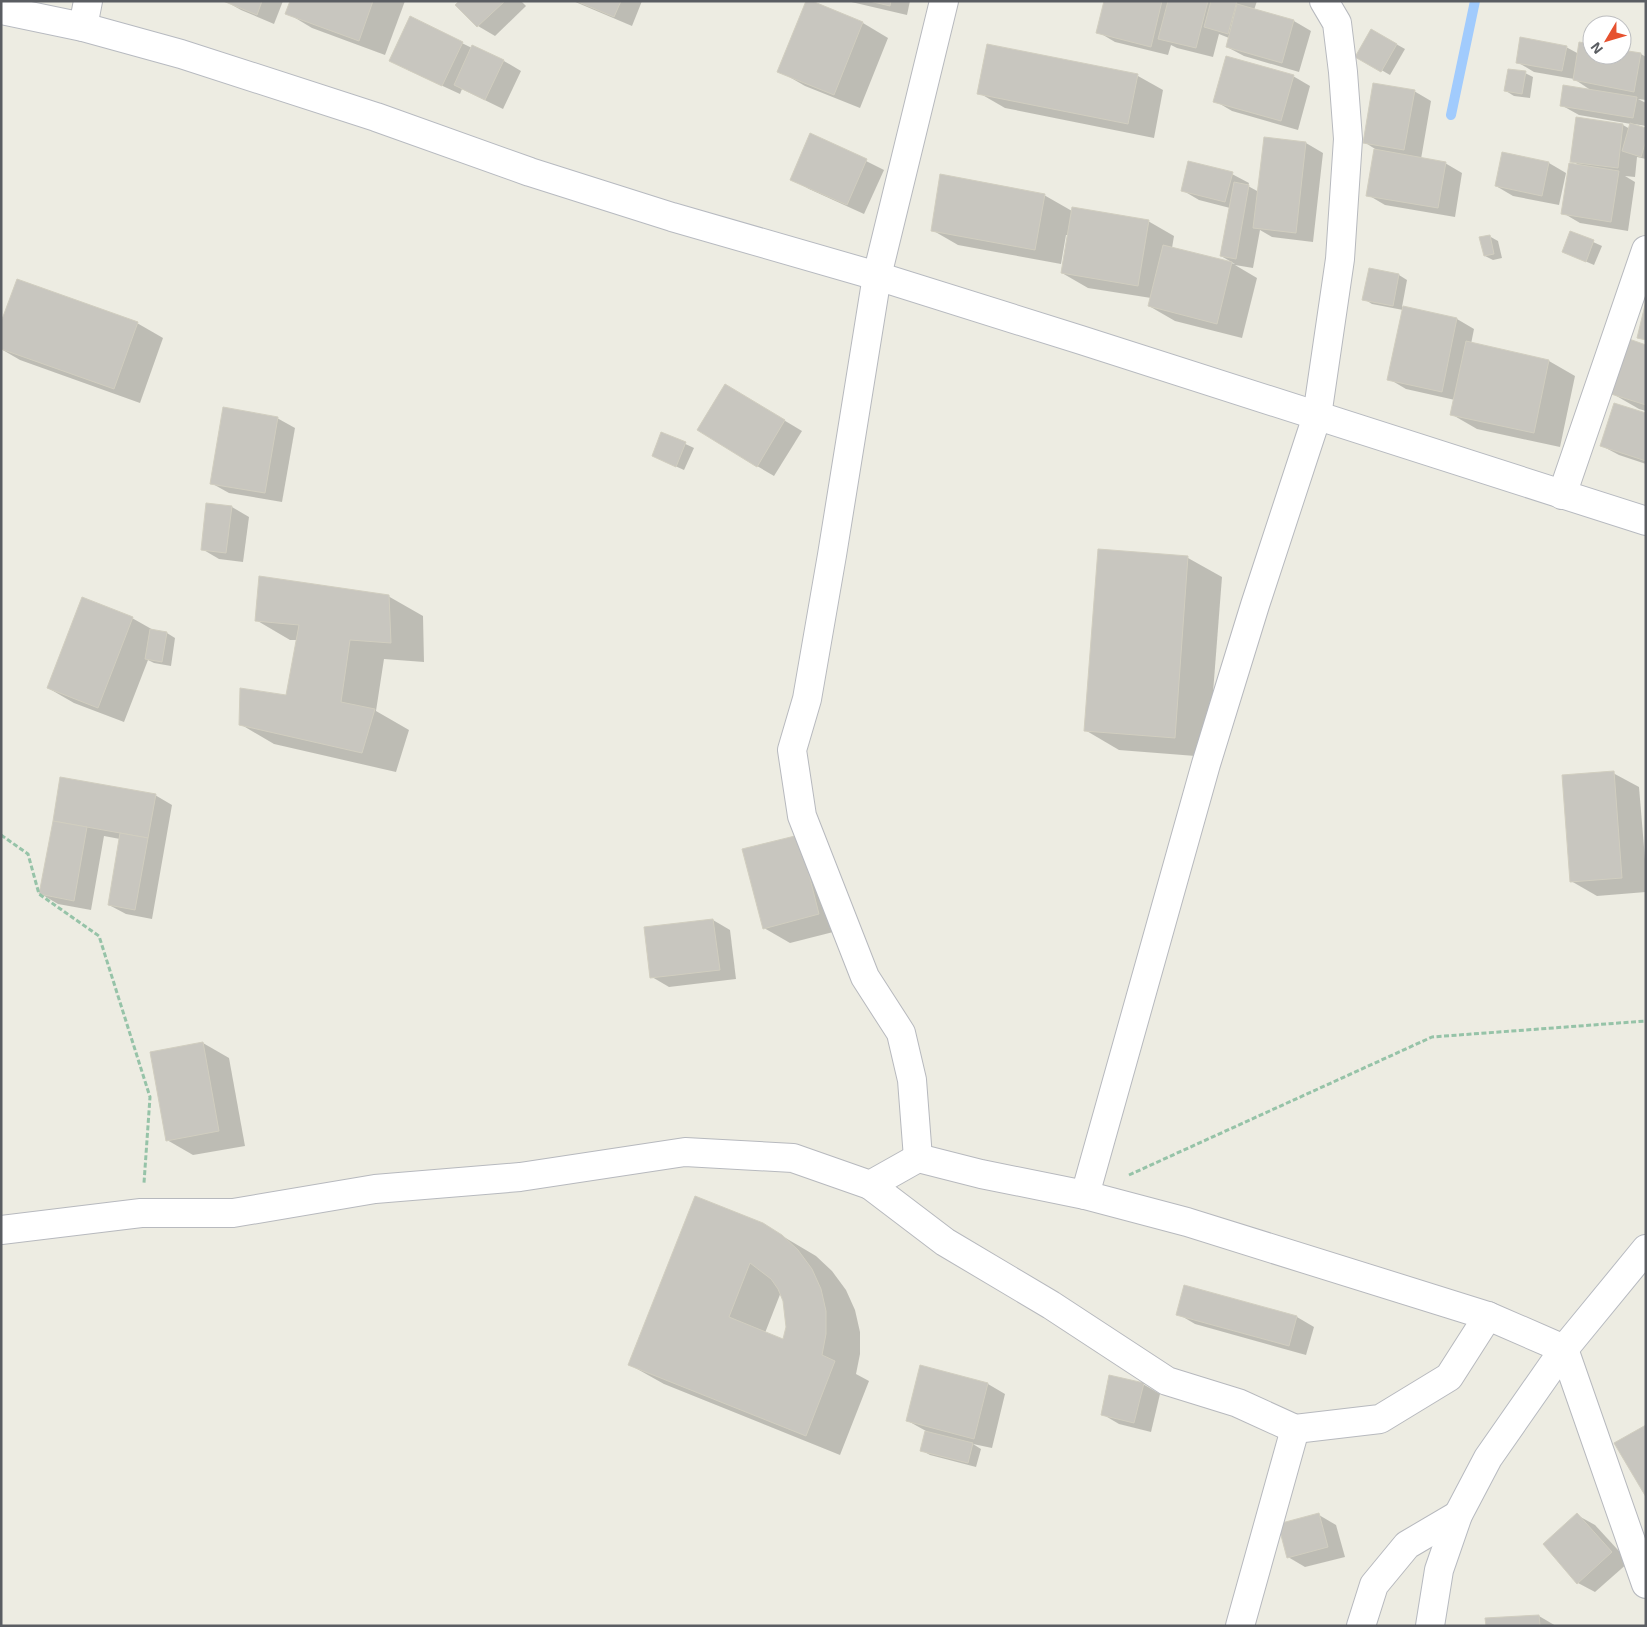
<svg xmlns="http://www.w3.org/2000/svg" width="1647" height="1627" font-family="'Exo 2',sans-serif">
	<rect width="100%" height="100%" fill="#edece2"/>
	<!-- shadow -->
	<g fill="#0003" fill-rule="evenodd">
		<path d="M225 1H283L274 24 241 10Z"/>
		<path d="M291 1H405L385 55 312 28 287 13Z"/>
		<path d="M460 1H521L526 6 495 36 478 26Z"/>
		<path d="M573 1H642L632 26Z"/>
		<path d="M847 1H910L907 15Z"/>
		<path d="M1105 1H1257L1254 10 1294 21 1311 31 1299 72 1244 56 1227 47 1229 38 1219 34 1213 57 1177 48 1171 45 1168 55 1115 42 1098 32Z"/>
		<path d="M411 18 472 48 473 46 504 61 521 71 503 109 462 89 460 94 408 70Z"/>
		<path d="M863 23 888 38 860 108 805 86 779 71Z"/>
		<path d="M1371 30 1405 49 1390 75 1357 56Z"/>
		<path d="M1592 45V55H1622V51L1641 54 1646 57V100L1638 99 1646 103V126L1634 124V126L1646 129V159L1637 157 1635 177 1625 176 1635 182 1628 231 1580 223 1563 213 1579 165 1572 161 1577 119 1623 125 1630 129 1631 124 1579 115 1561 105 1592 91 1574 79 1534 72 1517 62 1566 47 1579 54Z"/>
		<path d="M1525 73 1533 77 1530 98 1514 96 1506 91Z"/>
		<path d="M1138 76 1163 90 1154 138 1005 108 979 93Z"/>
		<path d="M1293 76 1310 86 1298 130 1232 111 1215 101Z"/>
		<path d="M1414 91 1431 101 1421 159 1445 163 1462 173 1455 217 1385 205 1368 195 1380 152 1364 142Z"/>
		<path d="M811 135 866 161 884 170 864 214 809 189 792 179Z"/>
		<path d="M1306 143 1323 153 1313 242 1272 237 1260 230 1253 268 1235 265 1257 278 1242 338 1175 321 1149 306 1151 298 1088 288 1062 273 1068 235H1066L1061 264 958 245 932 230 1044 195 1072 211 1148 221 1174 236 1172 248 1235 264 1221 256 1230 208 1199 200 1182 190 1232 174 1249 183 1248 186 1259 192Z"/>
		<path d="M1549 163 1566 173 1559 205 1513 196 1496 186Z"/>
		<path d="M1571 232 1602 246 1594 265 1564 252Z"/>
		<path d="M1489 236 1498 241 1502 258 1493 260 1485 256Z"/>
		<path d="M1399 275 1407 280 1402 307 1457 319 1474 329 1471 344 1549 361 1575 376 1560 447 1477 429 1451 414 1455 400 1406 389 1389 379 1403 310 1372 304 1364 299Z"/>
		<path d="M137 323 163 338 140 403 20 360 1 349V326Z"/>
		<path d="M1646 346V411L1639 409 1613 394Z"/>
		<path d="M742 395 802 431 774 476 757 466Z"/>
		<path d="M1646 415V464L1619 455 1602 446Z"/>
		<path d="M277 418 295 428 282 502 229 493 211 483Z"/>
		<path d="M662 433 694 448 684 470 653 456Z"/>
		<path d="M232 507 249 517 243 562 219 559 202 549Z"/>
		<path d="M1099 550 1188 558 1222 577 1208 757 1119 750 1085 730Z"/>
		<path d="M388 596 423 616 424 662 384 659 376 711 409 730 396 772 274 744 240 724 287 696 298 640H290L256 620Z"/>
		<path d="M132 618 155 631 167 633 175 638 171 666 154 663 148 660 124 722 74 703 48 688Z"/>
		<path d="M1613 773 1639 787 1646 871V892L1597 896 1571 881Z"/>
		<path d="M61 778 155 795 172 805 152 919 126 914 109 905 120 839 104 836 91 910 58 904 41 894Z"/>
		<path d="M799 836 845 929 790 943 764 928Z"/>
		<path d="M713 920 730 930 736 979 669 987 652 977Z"/>
		<path d="M203 1043 229 1058 245 1146 193 1155 167 1140Z"/>
		<path d="M762 1224 816 1256 832 1271 846 1290 855 1310 860 1332V1354L856 1374 869 1381 840 1455 664 1384 630 1365ZM781 1292 784 1300 787 1327 784 1340 765 1333Z"/>
		<path d="M1185 1286 1297 1317 1314 1327 1306 1355 1195 1324 1178 1314Z"/>
		<path d="M921 1367 988 1384 1005 1394 992 1448 973 1444 981 1449 976 1467 930 1455 921 1450 926 1431 908 1421Z"/>
		<path d="M1143 1384 1160 1394 1151 1432 1119 1424 1102 1414Z"/>
		<path d="M1319 1515 1336 1525 1345 1557 1305 1567 1288 1557Z"/>
		<path d="M1577 1515 1595 1525 1629 1562 1595 1592 1578 1583Z"/>
		<path d="M1539 1616 1556 1626H1487V1619Z"/>
	</g>
	<g fill="none" stroke-linecap="round" stroke-linejoin="round">
		<!-- stream -->
		<path stroke="#a1cbfd" stroke-width="10" d="M1451 115 1475 1"/>
	</g>
	<!-- building -->
	<g fill="#c8c6bf" stroke="#d1cec0" fill-rule="evenodd">
		<path d="M223 1H262L257 15Z"/>
		<path d="M290 1H373L359 41 285 14Z"/>
		<path d="M459 1H505L477 27 455 5Z"/>
		<path d="M576 1H621L614 17Z"/>
		<path d="M806 1H812L863 22 834 95 777 72Z"/>
		<path d="M869 1H891L890 6Z"/>
		<path d="M1104 1H1162L1151 47 1096 33Z"/>
		<path d="M1168 1H1208L1196 48 1158 39Z"/>
		<path d="M1211 1H1237L1228 34 1204 27Z"/>
		<path d="M1237 4 1294 20 1282 63 1226 47Z"/>
		<path d="M410 16 463 42 442 86 389 61Z"/>
		<path d="M1371 29 1397 44 1381 72 1355 57Z"/>
		<path d="M1520 37 1567 46 1562 71 1516 63Z"/>
		<path d="M1579 42 1592 44V55H1622V50L1641 53 1634 92 1573 80Z"/>
		<path d="M987 44 1138 74 1128 124 977 94Z"/>
		<path d="M472 45 504 60 485 100 454 85Z"/>
		<path d="M1226 56 1294 75 1281 121 1213 102Z"/>
		<path d="M1508 69 1526 71 1522 94 1504 91Z"/>
		<path d="M1373 83 1415 90 1404 150 1363 143Z"/>
		<path d="M1563 85 1637 97 1633 118 1560 106Z"/>
		<path d="M1576 117 1623 124 1618 168 1570 162Z"/>
		<path d="M1630 123 1646 128V140L1641 157 1622 151Z"/>
		<path d="M810 133 867 159 847 205 790 180Z"/>
		<path d="M1264 137 1306 142 1296 233 1253 228Z"/>
		<path d="M1374 149 1446 162 1438 208 1366 196Z"/>
		<path d="M1502 152 1549 162 1542 196 1495 186Z"/>
		<path d="M1188 161 1233 172 1225 202 1181 191Z"/>
		<path d="M1569 163 1619 171 1611 222 1561 214Z"/>
		<path d="M940 174 1045 194 1035 250 931 231Z"/>
		<path d="M1234 182 1249 185 1236 259 1220 256Z"/>
		<path d="M1072 207 1149 220 1138 286 1061 273Z"/>
		<path d="M1570 231 1594 240 1586 262 1562 252Z"/>
		<path d="M1490 235 1494 254 1484 256 1479 237Z"/>
		<path d="M1163 245 1232 262 1217 324 1148 306Z"/>
		<path d="M1369 268 1399 274 1393 306 1362 300Z"/>
		<path d="M17 279 138 322 114 389 1 349V322Z"/>
		<path d="M1646 301V340L1637 338Z"/>
		<path d="M1403 306 1457 318 1442 392 1387 380Z"/>
		<path d="M1629 339 1646 345V405L1611 394Z"/>
		<path d="M1466 341 1549 360 1534 433 1450 415Z"/>
		<path d="M725 384 785 420 757 467 697 430Z"/>
		<path d="M1614 403 1646 413V461L1600 446Z"/>
		<path d="M223 407 278 417 265 493 210 484Z"/>
		<path d="M661 432 686 442 676 467 652 456Z"/>
		<path d="M206 503 232 506 226 553 201 550Z"/>
		<path d="M1098 549 1188 556 1175 738 1084 731Z"/>
		<path d="M259 576 389 595 391 643 350 640 341 702 375 709 362 753 239 725 240 688 286 695 299 625 255 621Z"/>
		<path d="M82 597 133 617 98 708 47 688Z"/>
		<path d="M150 629 167 632 162 662 145 659Z"/>
		<path d="M1614 771 1622 878 1570 882 1562 775Z"/>
		<path d="M60 777 156 794 148 838 53 821Z"/>
		<path d="M53 821 87 827 74 901 39 894Z"/>
		<path d="M120 833 148 838 135 910 108 905Z"/>
		<path d="M799 835 819 914 763 929 742 849Z"/>
		<path d="M713 919 720 970 650 978 644 927Z"/>
		<path d="M203 1042 219 1131 166 1141 150 1052Z"/>
		<path d="M695 1196 763 1223 782 1235 798 1250 812 1269 821 1289 826 1311V1334L822 1355 835 1361 806 1436 628 1365ZM750 1263 771 1279 778 1289 783 1301 786 1327 783 1339 729 1317Z"/>
		<path d="M1184 1285 1297 1316 1289 1346 1176 1315Z"/>
		<path d="M920 1365 988 1383 974 1439 906 1421Z"/>
		<path d="M1109 1375 1144 1383 1134 1423 1101 1415Z"/>
		<path d="M1646 1425V1497L1614 1443Z"/>
		<path d="M925 1431 973 1443 968 1463 920 1451Z"/>
		<path d="M1319 1513 1328 1547 1287 1558 1278 1524Z"/>
		<path d="M1577 1513 1612 1552 1577 1584 1543 1544Z"/>
		<path d="M1539 1615 1540 1626H1486L1485 1618Z"/>
	</g>
	<g fill="none" stroke-linecap="round" stroke-linejoin="round">
		<!-- street casing -->
		<g stroke="#b7b9be" stroke-width="30">
			<g id="street">
				<path d="M83 27 88 1"/>
				<path d="M1562 495 1646 250"/>
				<path d="M918 1158 912 1080 901 1033 865 977 802 816 792 750 807 699 832 555 877 276 944 1"/>
				<path d="M870 1185 945 1242 1051 1305 1167 1381 1238 1403 1295 1429 1380 1419 1449 1377 1488 1316"/>
				<path d="M1085 1195 1206 764 1255 605 1317 416 1340 259 1348 139 1343 72 1337 23 1324 1"/>
				<path d="M1 1230 141 1213H233L375 1189 520 1177 685 1152 793 1158 870 1185 918 1158 981 1174 1085 1195 1187 1222 1488 1316 1564 1349 1646 1584"/>
				<path d="M1240 1626 1295 1429"/>
				<path d="M1361 1626 1374 1585 1407 1545 1458 1515"/>
			</g>
		</g>
		<!-- secondary casing -->
		<g stroke="#b7bac0" stroke-width="30">
			<g id="secondary">
				<path d="M1 10 83 27 181 54 376 117 530 172 672 217 877 276 1081 340 1646 521"/>
				<path d="M1430 1626 1439 1570 1458 1515 1488 1458 1564 1349 1646 1249"/>
			</g>
		</g>
		<!-- path -->
		<g stroke="#96c3a8" stroke-width="3" stroke-dasharray="5 2.5" stroke-linecap="butt">
			<path d="M1 835 28 854 39 894 99 936 150 1097 144 1183"/>
			<path d="M1129 1175 1432 1037 1646 1021"/>
		</g>
		<!-- street -->
		<use href="#street" stroke="#fff" stroke-width="28"/>
		<!-- secondary -->
		<use href="#secondary" stroke="#fff" stroke-width="28"/>
	</g>
	<!-- border -->
	<rect width="1647" height="1627" fill="none" stroke="#5a5d62" stroke-width="5"/>
	<!-- north arrow -->
	<g transform="translate(1607 40) rotate(232)"><circle r="24" fill="#ffffff" stroke="#bdbec0"/>
	<path d="M0-4L9 19L0 12L-9 19Z" fill="#e6512f"/>
	<text y="-8" font-size="14" font-weight="bold" text-anchor="middle" fill="#5a5d62">N</text>
	</g>
</svg>
